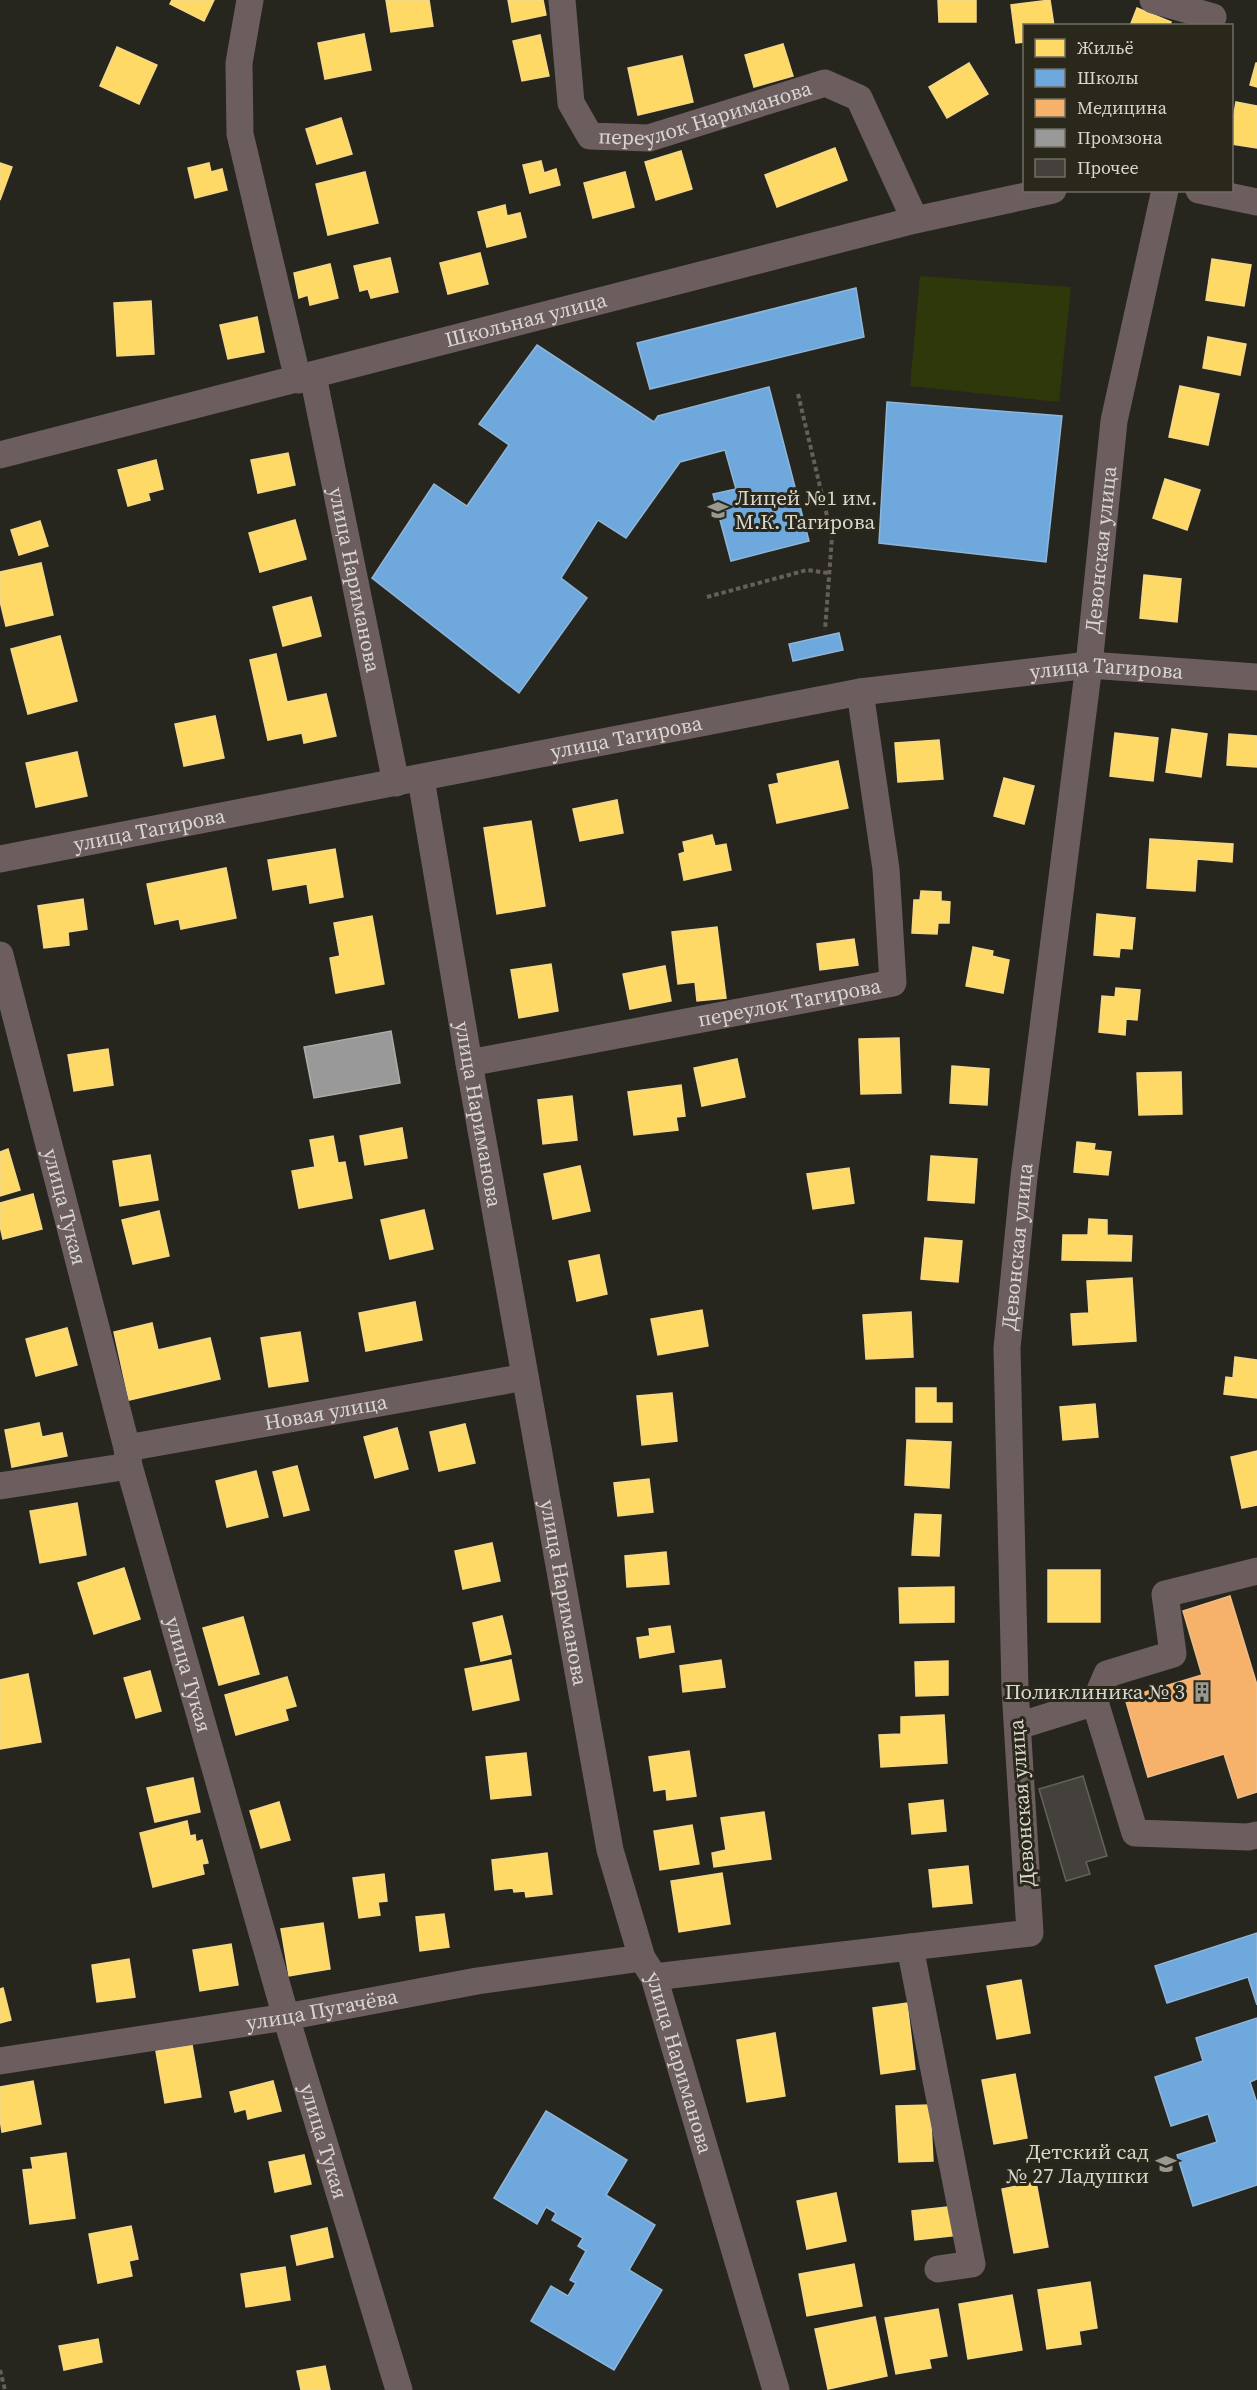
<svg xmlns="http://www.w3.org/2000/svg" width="1257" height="2390" font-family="'Source Serif 4',serif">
	<rect width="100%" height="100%" fill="#26251e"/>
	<!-- green -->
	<path fill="#2f380b" d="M920 276 1071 287 1059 402 910 386Z"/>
	<!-- homes -->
	<g fill="#ffd966" stroke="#f4d886" stroke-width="1.5">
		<path d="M172 0H214L204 21 170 4Z"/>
		<path d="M386 0H429L433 26 391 32Z"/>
		<path d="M508 0H543L546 15 512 22Z"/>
		<path d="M938 0H976V22H939Z"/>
		<path d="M1050 0 1054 26H1024V42L1016 43 1011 5Z"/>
		<path d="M1137 8 1171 22 1170 26H1130Z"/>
		<path d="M364 34 371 70 325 79 318 43Z"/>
		<path d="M540 35 549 76 522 81 513 41Z"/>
		<path d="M783 44 793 76 754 87 745 55Z"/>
		<path d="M117 47 157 65 139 104 100 86Z"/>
		<path d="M682 56 693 102 638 115 628 68Z"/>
		<path d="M969 63 988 94 947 118 929 87Z"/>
		<path d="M1256 63H1257V87L1250 85Z"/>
		<path d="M1236 102 1257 106V148L1232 144V126Z"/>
		<path d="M341 118 352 154 317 164 306 129Z"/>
		<path d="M835 148 847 180 777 207 765 175Z"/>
		<path d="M681 151 692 189 656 200 645 162Z"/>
		<path d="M541 161 544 173 556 169 560 185 530 193 523 165Z"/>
		<path d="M0 163 12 167 0 200Z"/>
		<path d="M209 163 211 172 222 169 227 190 195 198 188 168Z"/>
		<path d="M365 172 378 223 328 235 316 184Z"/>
		<path d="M625 172 634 207 593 218 584 183Z"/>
		<path d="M505 205 507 216 520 213 526 237 487 247 478 212Z"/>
		<path d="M480 253 488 284 448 294 440 263Z"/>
		<path d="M390 258 398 292 371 298 368 289 360 291 354 266Z"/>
		<path d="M1212 259 1251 265 1244 306 1206 300Z"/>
		<path d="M330 264 338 298 310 305 308 295 299 298 294 273Z"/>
		<path d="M151 301 154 354 117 356 114 303Z"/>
		<path d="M257 317 264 352 228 359 220 325Z"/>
		<path d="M1208 337 1246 344 1240 375 1203 368Z"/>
		<path d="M1180 386 1219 394 1208 445 1169 437Z"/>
		<path d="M288 453 295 485 258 493 251 460Z"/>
		<path d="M156 460 163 489 148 493 150 500 128 506 118 470Z"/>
		<path d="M1165 479 1200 490 1187 530 1153 518Z"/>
		<path d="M295 520 306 559 260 572 249 533Z"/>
		<path d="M40 521 48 546 19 555 11 530Z"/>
		<path d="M41 563 53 615 6 626 0 601V572Z"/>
		<path d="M1144 575 1181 579 1177 622 1140 618Z"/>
		<path d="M311 597 321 636 283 646 273 607Z"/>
		<path d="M60 636 77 701 28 714 11 649Z"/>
		<path d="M276 654 287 702 326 694 336 736 304 743 302 733 268 740 250 660Z"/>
		<path d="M215 716 224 758 184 766 175 724Z"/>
		<path d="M1172 729 1207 734 1201 777 1166 772Z"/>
		<path d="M1115 733 1158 738 1153 781 1110 776Z"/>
		<path d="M1229 734 1257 736V767L1227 765Z"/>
		<path d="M939 740 943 779 898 782 895 743Z"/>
		<path d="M77 752 87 796 36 807 26 763Z"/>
		<path d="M838 761 848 808 777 823 769 785 779 783 777 774Z"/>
		<path d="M1004 778 1034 786 1024 824 994 816Z"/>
		<path d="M617 800 623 833 580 841 573 809Z"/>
		<path d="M531 821 545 906 497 914 484 828Z"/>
		<path d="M712 835 715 846 726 844 731 870 684 880 679 854 685 852 683 842Z"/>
		<path d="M1150 839 1233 844 1232 862 1197 859 1195 891 1147 888Z"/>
		<path d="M335 849 343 897 310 903 307 884 273 890 268 860Z"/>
		<path d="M226 868 236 918 181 929 179 919 155 924 147 884Z"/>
		<path d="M921 891 941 892V901L950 902 949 923H938L937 934 912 933 914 900H920Z"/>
		<path d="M83 899 87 929 68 932 69 945 44 948 38 906Z"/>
		<path d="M1097 914 1135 918 1132 949 1120 948 1119 957 1094 955Z"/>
		<path d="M372 916 384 984 336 993 330 958 340 956 334 923Z"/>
		<path d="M717 927 726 998 697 1001 695 982 678 984 672 932Z"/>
		<path d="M854 939 858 965 820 970 817 944Z"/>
		<path d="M973 947 993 951 992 956 1009 960 1003 993 966 986Z"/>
		<path d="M551 964 558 1011 519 1018 511 970Z"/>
		<path d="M665 966 671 1001 630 1009 623 974Z"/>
		<path d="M1116 988 1140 990 1137 1020 1126 1019 1125 1035 1099 1032 1102 996 1115 997Z"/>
		<path d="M899 1038 901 1093 861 1094 859 1039Z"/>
		<path d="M108 1049 113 1085 74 1091 68 1055Z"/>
		<path d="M737 1059 745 1097 702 1106 694 1068Z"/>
		<path d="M952 1066 989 1069 987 1105 950 1103Z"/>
		<path d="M1181 1072 1182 1114 1139 1115 1137 1073Z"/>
		<path d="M681 1085 685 1116 676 1117 678 1130 634 1135 628 1092Z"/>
		<path d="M572 1096 577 1140 543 1144 538 1100Z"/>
		<path d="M402 1128 407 1158 365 1165 360 1136Z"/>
		<path d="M333 1136 338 1163 345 1162 352 1198 299 1208 292 1171 315 1167 310 1140Z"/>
		<path d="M1077 1142 1095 1144 1094 1150 1111 1152 1108 1175 1074 1172Z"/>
		<path d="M8 1149 20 1190 0 1196V1152Z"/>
		<path d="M150 1155 158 1200 120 1206 113 1161Z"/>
		<path d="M931 1156 977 1159 974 1203 928 1200Z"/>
		<path d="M580 1166 590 1211 553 1219 544 1174Z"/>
		<path d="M849 1168 854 1203 813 1209 807 1174Z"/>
		<path d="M33 1194 42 1229 3 1239 0 1226V1203Z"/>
		<path d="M424 1210 433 1249 390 1259 381 1220Z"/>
		<path d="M159 1211 169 1256 133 1264 122 1220Z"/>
		<path d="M1089 1219 1107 1220V1235L1132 1236 1131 1261 1062 1260 1063 1235H1088Z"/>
		<path d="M925 1238 962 1241 958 1282 921 1279Z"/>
		<path d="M599 1255 607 1294 577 1301 569 1261Z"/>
		<path d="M1132 1278 1136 1341 1073 1345 1071 1314 1089 1313 1087 1281Z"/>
		<path d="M415 1302 422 1340 366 1351 359 1313Z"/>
		<path d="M702 1310 708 1346 658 1355 651 1319Z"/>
		<path d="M911 1312 913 1357 866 1359 863 1315Z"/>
		<path d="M152 1323 158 1350 210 1338 220 1379 129 1400 114 1332Z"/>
		<path d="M67 1328 77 1365 36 1376 26 1339Z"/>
		<path d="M300 1332 308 1381 269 1387 261 1338Z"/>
		<path d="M1235 1357 1257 1360V1398L1224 1394 1226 1377 1233 1378Z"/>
		<path d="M916 1388H936V1403H952V1422H916Z"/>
		<path d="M672 1393 677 1441 642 1445 637 1396Z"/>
		<path d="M1095 1404 1098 1437 1063 1440 1060 1407Z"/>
		<path d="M39 1423 42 1437 62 1433 67 1456 12 1467 5 1430Z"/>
		<path d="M465 1424 475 1463 439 1471 430 1432Z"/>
		<path d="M397 1428 408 1469 375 1478 364 1437Z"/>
		<path d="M907 1440 951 1442 949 1488 905 1485Z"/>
		<path d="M1257 1451V1505L1242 1508 1231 1457Z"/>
		<path d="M297 1466 309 1510 284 1516 273 1472Z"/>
		<path d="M256 1471 268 1517 227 1527 216 1481Z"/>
		<path d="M649 1479 653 1512 618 1516 614 1483Z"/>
		<path d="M77 1503 86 1555 40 1563 30 1511Z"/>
		<path d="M915 1514 941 1515 939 1556 912 1555Z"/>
		<path d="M492 1543 500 1581 463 1589 455 1551Z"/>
		<path d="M666 1552 669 1584 627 1587 625 1556Z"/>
		<path d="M124 1568 140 1619 94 1634 78 1583Z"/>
		<rect x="1048" y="1570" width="52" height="52"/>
		<path d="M954 1587V1622L900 1623 899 1588Z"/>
		<path d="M502 1616 511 1654 481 1661 473 1623Z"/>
		<path d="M243 1617 259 1674 219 1685 203 1628Z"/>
		<path d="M670 1626 674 1652 640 1658 637 1638 650 1636 649 1629Z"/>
		<path d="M511 1660 519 1700 473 1710 465 1669Z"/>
		<path d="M721 1660 725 1687 683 1692 680 1666Z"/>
		<path d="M948 1661V1695L916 1696 915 1662Z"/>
		<path d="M150 1671 161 1711 136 1718 124 1678Z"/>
		<path d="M28 1674 41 1742 0 1749V1680Z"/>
		<path d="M287 1677 296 1706 285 1709 288 1720 236 1735 225 1695Z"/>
		<path d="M944 1715 947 1763 881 1767 879 1735 901 1734V1717Z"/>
		<path d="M689 1751 696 1796 667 1800 666 1789 654 1791 649 1757Z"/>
		<path d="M526 1753 531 1795 491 1799 486 1757Z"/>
		<path d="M193 1778 200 1812 155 1822 147 1788Z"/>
		<path d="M943 1800 946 1831 912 1834 909 1804Z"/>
		<path d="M279 1802 290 1840 261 1848 250 1811Z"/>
		<path d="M764 1812 771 1859 714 1867 712 1853 726 1850 721 1818Z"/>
		<path d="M187 1821 190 1836 195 1835 196 1842 202 1840 208 1863 202 1864 204 1874 153 1887 140 1833Z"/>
		<path d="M692 1825 699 1864 660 1870 654 1831Z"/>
		<path d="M547 1853 552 1894 526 1897 525 1891 514 1892 513 1888 495 1890 492 1860Z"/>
		<path d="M968 1866 972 1903 933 1907 929 1870Z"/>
		<path d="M722 1873 730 1924 679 1932 671 1881Z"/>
		<path d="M384 1874 387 1901 378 1902 380 1915 359 1918 353 1878Z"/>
		<path d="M444 1914 449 1947 420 1951 416 1917Z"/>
		<path d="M323 1923 330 1969 289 1976 281 1929Z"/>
		<path d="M231 1944 238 1985 200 1991 193 1950Z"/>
		<path d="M129 1959 135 1997 97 2002 92 1965Z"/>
		<path d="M1021 1980 1030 2033 997 2039 987 1986Z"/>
		<path d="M3 1988 11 2020 0 2023V1989Z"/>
		<path d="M907 2003 915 2069 881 2074 873 2008Z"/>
		<path d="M775 2033 785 2096 747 2102 737 2040Z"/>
		<path d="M192 2045 201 2097 165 2103 156 2051Z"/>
		<path d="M1015 2074 1027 2138 994 2144 982 2080Z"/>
		<path d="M33 2081 41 2124 2 2132 0 2119V2087Z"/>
		<path d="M273 2081 281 2111 248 2119 246 2109 235 2112 230 2092Z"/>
		<path d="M930 2105 933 2161 899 2162 896 2106Z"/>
		<path d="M66 2153 75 2218 30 2224 23 2170 33 2169 31 2158Z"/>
		<path d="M304 2155 311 2184 275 2192 269 2162Z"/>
		<path d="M1036 2182 1048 2247 1014 2253 1002 2189Z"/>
		<path d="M836 2193 846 2241 807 2249 797 2201Z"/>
		<path d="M956 2206 959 2235 915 2240 912 2211Z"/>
		<path d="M131 2226 138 2259 129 2261 132 2276 98 2283 89 2234Z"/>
		<path d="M327 2228 333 2257 297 2265 291 2236Z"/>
		<path d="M854 2264 862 2306 807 2316 799 2274Z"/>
		<path d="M285 2267 290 2300 246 2307 241 2274Z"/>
		<path d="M1090 2282 1097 2328 1079 2331 1081 2344 1047 2349 1038 2290Z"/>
		<path d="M1012 2295 1022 2350 968 2359 959 2304Z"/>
		<path d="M938 2309 947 2356 929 2359 931 2368 896 2374 885 2318Z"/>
		<path d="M875 2317 887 2376 828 2389 815 2329Z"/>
		<path d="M98 2339 102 2362 64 2370 59 2346Z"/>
		<path d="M325 2366 330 2390H301L297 2371Z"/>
	</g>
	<!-- schools -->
	<g fill="#6fa8dc" stroke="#8fb6d8" stroke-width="1.5">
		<path d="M856 288 864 337 650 389 637 343Z"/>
		<path d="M537 345 654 422 658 416 769 387 809 541 731 561 713 494 736 489 725 450 680 462 626 538 598 520 561 578 587 598 519 693 372 578 434 484 467 506 509 445 479 424Z"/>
		<path d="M887 402 1062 416 1046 562 879 543Z"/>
		<path d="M839 633 843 650 793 661 789 644Z"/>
		<path d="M1257 1933V2005L1248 1977 1167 2003 1155 1966Z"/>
		<path d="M1257 2018V2079L1250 2082 1257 2103V2185L1193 2206 1177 2155 1217 2142 1208 2114 1171 2126 1155 2077 1203 2061 1196 2038Z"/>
		<path d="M546 2111 627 2160 606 2195 655 2225 629 2270 662 2290 614 2370 531 2321 551 2286 568 2296 576 2283 570 2280 586 2251 578 2246 583 2238 552 2220 556 2213 546 2207 537 2224 494 2198Z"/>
	</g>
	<!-- health -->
	<path fill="#f6b26b" stroke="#edbd89" stroke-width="1.5" d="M1230 1596 1257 1685V1792L1238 1798 1224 1754 1148 1777 1125 1698 1202 1675 1183 1611Z"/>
	<!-- industry -->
	<path fill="#999" stroke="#acaca9" stroke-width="1.5" d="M391 1031 400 1083 314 1098 304 1047Z"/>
	<!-- building -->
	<path fill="#44413d" stroke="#65615c" stroke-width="1.5" d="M1083 1776 1107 1856 1086 1862 1090 1874 1066 1881 1039 1789Z"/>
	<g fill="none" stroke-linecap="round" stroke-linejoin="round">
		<!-- path -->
		<g stroke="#665e5c" stroke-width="4" stroke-dasharray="4.5 3" stroke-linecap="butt">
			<path d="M798 394 832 537 825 630"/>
			<path d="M707 597 807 570 828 573"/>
			<path d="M0 2370 5 2390"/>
		</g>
		<!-- minor -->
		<g stroke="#6c5e5f" stroke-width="27">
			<path d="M250 0 239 63 240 134 298 380"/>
			<path id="s1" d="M562 0 571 103 590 136 649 138 825 83 859 98 915 220"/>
			<path d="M1153 0 1213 17"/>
			<path d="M1199 190 1257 202"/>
			<path id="s2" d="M313 376 396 783"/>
			<path id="s3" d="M0 455 915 220 1053 190"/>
			<path id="s4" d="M421 779 469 1063 610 1850 642 1958 654 1977 776 2390"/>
			<path id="s5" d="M0 859 860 692 1089 665 1257 677"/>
			<path id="s6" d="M0 955 127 1448 129 1466 286 2017 399 2390"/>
			<path id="s7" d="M469 1063 893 983 886 869 860 692"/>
			<path id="s8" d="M127 1448 525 1377"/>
			<path d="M0 1486 129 1466"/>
			<path d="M1095 1702 1107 1674 1173 1654 1165 1594 1257 1571"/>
			<path d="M1018 1726 1095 1702 1135 1833 1248 1837 1257 1835"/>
			<path d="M910 1947 972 2264 938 2269"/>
			<path id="s9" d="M654 1977 1030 1933 1015 1689 1007 1348 1024 1177 1089 665 1114 421 1165 190"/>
			<path id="s10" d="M0 2061 286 2017 477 1981 642 1958"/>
		</g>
	</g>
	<!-- icons -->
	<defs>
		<g id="school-bare" transform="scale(1.62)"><path d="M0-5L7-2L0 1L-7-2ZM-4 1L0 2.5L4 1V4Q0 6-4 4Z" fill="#9a9991" stroke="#2a281b" stroke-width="2.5" paint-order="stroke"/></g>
		<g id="building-bare" transform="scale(1.62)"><path d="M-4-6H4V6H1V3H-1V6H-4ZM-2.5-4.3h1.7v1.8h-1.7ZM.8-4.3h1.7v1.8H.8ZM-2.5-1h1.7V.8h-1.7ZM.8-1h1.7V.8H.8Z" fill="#9a9991" stroke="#2a281b" stroke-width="2.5" paint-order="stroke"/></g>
	</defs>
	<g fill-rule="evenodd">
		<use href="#school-bare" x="718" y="510"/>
		<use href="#building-bare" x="1202" y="1692"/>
		<use href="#school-bare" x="1166" y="2164"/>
	</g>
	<g text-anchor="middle" stroke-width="6" stroke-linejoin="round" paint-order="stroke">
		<!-- street labels -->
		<g font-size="21" fill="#d9d7cf" stroke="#2a281b">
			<text dy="7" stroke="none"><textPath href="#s1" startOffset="260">переулок Нариманова</textPath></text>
			<text dy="7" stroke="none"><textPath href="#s3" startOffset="543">Школьная улица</textPath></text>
			<text dy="7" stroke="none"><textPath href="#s9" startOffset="1768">Девонская улица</textPath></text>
			<text dy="7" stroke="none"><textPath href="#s2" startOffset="208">улица Нариманова</textPath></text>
			<text dy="7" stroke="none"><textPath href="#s5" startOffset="1124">улица Тагирова</textPath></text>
			<text dy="7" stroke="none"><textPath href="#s5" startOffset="638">улица Тагирова</textPath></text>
			<text dy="7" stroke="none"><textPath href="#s5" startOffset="152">улица Тагирова</textPath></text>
			<text dy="7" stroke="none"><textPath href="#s7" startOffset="326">переулок Тагирова</textPath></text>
			<text dy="7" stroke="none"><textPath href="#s4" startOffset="340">улица Нариманова</textPath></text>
			<text dy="7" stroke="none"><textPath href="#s6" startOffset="260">улица Тукая</textPath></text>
			<text dy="7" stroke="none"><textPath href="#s9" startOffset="1066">Девонская улица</textPath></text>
			<text dy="7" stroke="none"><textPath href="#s8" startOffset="202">Новая улица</textPath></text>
			<text dy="7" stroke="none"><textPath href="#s4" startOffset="826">улица Нариманова</textPath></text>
			<text dy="7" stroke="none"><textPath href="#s6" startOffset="744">улица Тукая</textPath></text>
			<text transform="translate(1022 1803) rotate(-94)" y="7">Девонская улица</text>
			<text dy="7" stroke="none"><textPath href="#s10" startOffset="326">улица Пугачёва</textPath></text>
			<text dy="7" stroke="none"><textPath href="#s4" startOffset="1312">улица Нариманова</textPath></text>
			<text dy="7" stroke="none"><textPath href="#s6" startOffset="1230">улица Тукая</textPath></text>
		</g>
		<!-- poi labels -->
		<g font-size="21" fill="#d9d7cf" stroke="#2a281b" text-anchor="end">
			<text x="735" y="505" text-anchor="start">Лицей №1 им.<tspan x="735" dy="24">М.К. Тагирова</tspan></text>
			<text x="1185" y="1699">Поликлиника № 3</text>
			<text x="1149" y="2159">Детский сад<tspan x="1149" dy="24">№ 27 Ладушки</tspan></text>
		</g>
	</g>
	<!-- legend -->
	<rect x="1023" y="24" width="210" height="168" fill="#2a281b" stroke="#706e63" stroke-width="1.5"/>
	<rect x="1035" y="39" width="30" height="18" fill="#ffd966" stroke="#706e63" stroke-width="1.5"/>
	<text x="1077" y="54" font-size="18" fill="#d9d7cf">Жильё</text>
	<rect x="1035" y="69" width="30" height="18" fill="#6fa8dc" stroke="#706e63" stroke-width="1.5"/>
	<text x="1077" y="84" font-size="18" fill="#d9d7cf">Школы</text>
	<rect x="1035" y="99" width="30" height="18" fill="#f6b26b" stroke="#706e63" stroke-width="1.5"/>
	<text x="1077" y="114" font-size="18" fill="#d9d7cf">Медицина</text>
	<rect x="1035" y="129" width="30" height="18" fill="#999999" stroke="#706e63" stroke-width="1.5"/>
	<text x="1077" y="144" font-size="18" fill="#d9d7cf">Промзона</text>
	<rect x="1035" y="159" width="30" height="18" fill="#44413d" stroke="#706e63" stroke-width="1.5"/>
	<text x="1077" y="174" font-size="18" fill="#d9d7cf">Прочее</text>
</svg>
